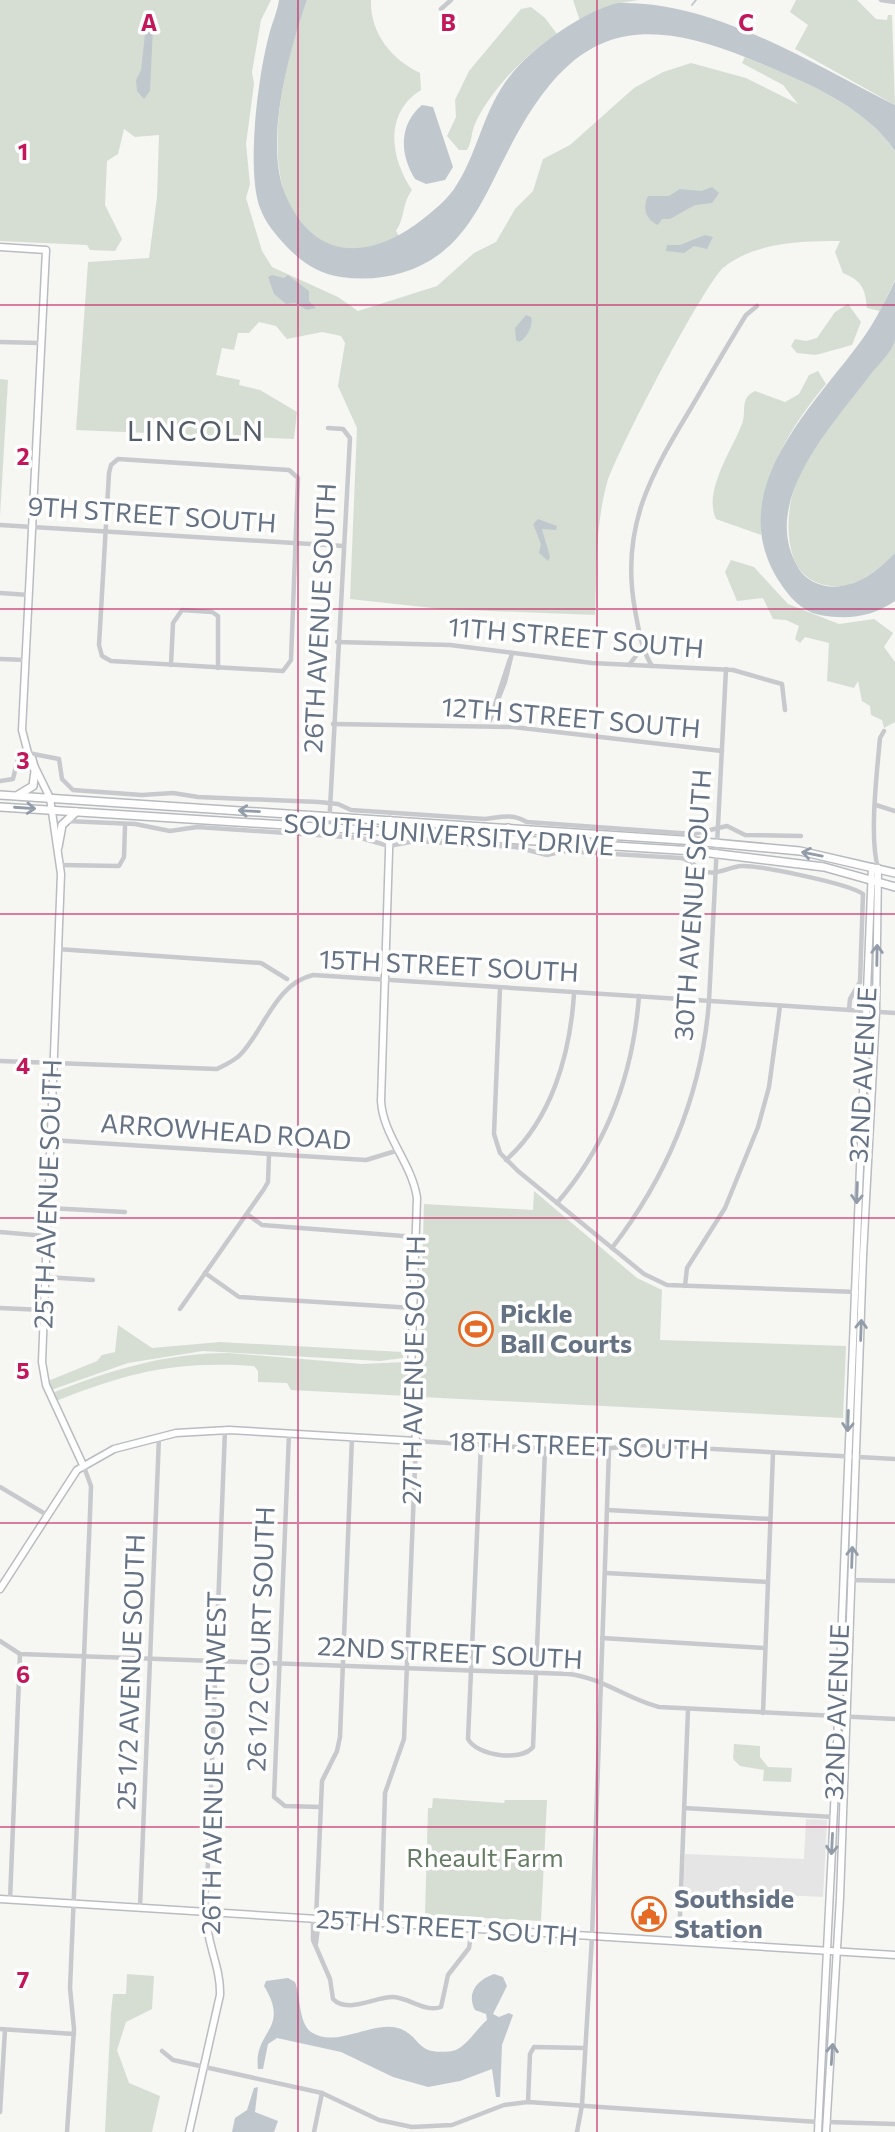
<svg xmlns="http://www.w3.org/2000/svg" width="895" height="2132" font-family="Commissioner,sans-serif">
	<rect width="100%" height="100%" fill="#f6f6f3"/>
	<!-- built -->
	<path fill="#e4e5e4" d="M806 1819 827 1820 823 1897 784 1895 783 1903 683 1898 685 1854 804 1859Z"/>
	<!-- green -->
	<g fill="#d6ded4">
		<path d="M0 0H271L261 20 252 72 254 84 246 144 250 184 246 198 262 251 272 267 338 297 358 311 437 286 474 253 496 242 515 209 533 191 543 159 570 145 634 88 663 72 691 63 746 78 798 104 783 85 742 63 745 57C797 79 862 103 895 151V280L880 311 867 308C865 288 862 281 843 273L835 252 840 241C802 241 754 242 723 268 703 286 616 453 607 483 595 526 597 571 595 615L441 609 350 599 357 428 338 386 345 343 341 336 322 332 287 339 276 326 259 322 249 333H238L234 350 222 348 216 375 240 380 239 385 260 390 297 412 294 439 76 430 88 262 149 258 157 197 159 135 135 137 124 129 118 154 107 161 105 205 122 239 115 251 90 250 87 245 0 241Z"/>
		<path d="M307 0H371C370 33 391 59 420 73L421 90C384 113 390 158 412 190 402 203 405 218 396 231L399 236C381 249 349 254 328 244 245 205 284 65 307 0Z"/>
		<path d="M573 0H638L616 4 580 21Z"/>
		<path d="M796 0H857L876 19 887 20 888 15H892L895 105 795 49 808 25 790 12Z"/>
		<path d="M531 7 545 18 557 34C527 53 490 90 475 124 471 133 472 142 467 150H459L447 136 456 117 455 100 469 71 521 9Z"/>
		<path d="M848 304 861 322 852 345 816 355 797 353 791 346 795 339 806 341 817 338 835 312Z"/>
		<path d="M895 340V553C877 571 852 592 825 585 806 581 795 568 791 549 773 468 854 401 895 340Z"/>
		<path d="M818 371 826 384C790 427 759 478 761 535L716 519C703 491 732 450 742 424 747 412 739 398 755 391L785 402 799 394 809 375Z"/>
		<path d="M0 379 8 380 0 516Z"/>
		<path d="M731 560 754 567 788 604 839 624 874 619 893 633 884 647 895 662V722L884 728 882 720 871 715 870 706 862 701 858 681 854 688 827 681 829 643 805 637 800 643 795 639 799 626 786 620 773 619 763 598 737 601 725 572Z"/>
		<path d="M534 1191 637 1278 662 1290 660 1340 846 1346 843 1418 422 1397 419 1375 424 1204 533 1210Z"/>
		<path d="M118 1325 152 1348 220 1342 403 1352V1358L380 1361 203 1351 128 1363 51 1390 48 1381 97 1361 102 1355 115 1352Z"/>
		<path d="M229 1353 362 1364 406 1362 407 1396 291 1390 287 1383 258 1382V1371L254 1366C174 1361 130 1372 56 1401L52 1393C111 1370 165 1353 229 1353Z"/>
		<path d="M734 1744 760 1746V1757L768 1767 792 1768 791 1782 763 1781 764 1770 740 1766 733 1759Z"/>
		<path d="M433 1798 504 1803 505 1800H547L541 1921 425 1915 428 1808H432Z"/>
		<path d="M127 1974 154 1976 152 2009 126 2022 117 2050 129 2083 160 2096 152 2132H105L111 2012 113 1994H126Z"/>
	</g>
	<!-- water -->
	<g fill="#c0c8ce">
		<path d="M279 0H307C289 52 263 144 286 196 313 258 364 261 415 225 428 215 444 203 454 189 478 154 483 109 510 76 531 48 584 11 618 3 714 0 814 65 895 105V151C863 104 800 80 750 59 622 6 565 38 505 157 487 192 472 229 441 253 412 275 376 282 341 277 319 274 303 263 287 247 276 235 266 224 260 208 246 170 258 76 269 35 272 23 277 13 279 0Z"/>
		<path d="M146 25 153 28 150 91 144 99 137 91 136 80 141 70Z"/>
		<path d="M422 105 433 107 453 167 445 180 426 184 415 179C400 155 398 125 422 105Z"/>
		<path d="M712 187 719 193 712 203 695 205 670 219H662L658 225C646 220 642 208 648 196H669L680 189 701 191Z"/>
		<path d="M705 235 713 237 707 249 694 246 684 253 666 251 667 245H680Z"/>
		<path d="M272 275 284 278 288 275 309 291V301L316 308 307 310 295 303 286 304 274 294 268 277Z"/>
		<path d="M895 281C895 298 895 323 895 340 892 352 878 365 870 375 834 424 757 502 799 569 807 582 826 589 841 586 863 583 880 568 895 553V601C871 617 849 620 820 615 800 611 787 594 777 578 724 489 812 408 861 341 875 322 885 301 895 281Z"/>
		<path d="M526 315 531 317C534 325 526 339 519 342L516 340 515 328Z"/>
		<path d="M538 519 557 526 556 530 542 529 550 557 548 561 539 553 541 544 533 524Z"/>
		<path d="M494 1974 503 1977 507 1986 493 2014 499 2017 509 2013 513 2015 502 2045 500 2097H496L492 2069 460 2081 428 2087 393 2077 341 2052 277 2038 268 2044 263 2069H258C253 2030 291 2030 264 1986L266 1981 288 1978 295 1982C301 1996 298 2022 311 2032 337 2050 374 2018 401 2029 422 2038 416 2056 452 2051 465 2049 477 2028 487 2020L486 2014 475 2010C466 1993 477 1980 494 1974Z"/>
		<path d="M258 2087 255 2112 278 2121 274 2132H232L235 2118 247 2110 254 2088Z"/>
	</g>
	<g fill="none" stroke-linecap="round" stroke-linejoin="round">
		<!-- stream -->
		<path stroke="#c0c8ce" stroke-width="2" d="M692 5 696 0"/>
		<!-- secondary casing -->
		<g stroke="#b9bcc1" stroke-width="9">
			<g id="secondary">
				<path d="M0 247 46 250 22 730 28 753 50 798 61 874 42 1362 46 1385 83 1465"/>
				<path d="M0 1589 77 1470 114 1449 176 1433 229 1430 416 1441 411 1373 417 1198C412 1163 383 1136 381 1101L390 820"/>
				<path d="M0 1899 895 1955"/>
				<path d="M189 2132 220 1995C221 1966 206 1944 206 1913"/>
				<path d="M818 2132 836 1768 872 867"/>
				<path d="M826 2132 840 1898 863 1256 876 1012 878 868"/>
			</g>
		</g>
		<!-- primary casing -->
		<g stroke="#b7babf" stroke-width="10">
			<g id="primary">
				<path d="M0 795 682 840 800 851 895 873"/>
				<path d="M18 795 33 786 35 771 32 759"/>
				<path d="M0 807 694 851 824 867 895 887"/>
				<path d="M472 834C485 830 499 837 508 828"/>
				<path d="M58 847 62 825 76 812"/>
			</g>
		</g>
		<!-- street -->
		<g stroke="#c7c9cd" stroke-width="4.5">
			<path d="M881 0 895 2"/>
			<path d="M441 9 451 0"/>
			<path d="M0 342 41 343"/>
			<path d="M328 428 343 429 350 438 329 827"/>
			<path d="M118 459 289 470 298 478 291 660 283 671 111 661 102 656 99 645 109 473 111 465Z"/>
			<path d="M0 525 343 546"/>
			<path d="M0 593 29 595"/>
			<path d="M337 642 450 645 592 663 733 670 782 684 785 710"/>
			<path d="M0 659 26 660"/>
			<path d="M171 665 173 623 182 610 212 612 218 616V668"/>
			<path d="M629 665 642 648"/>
			<path d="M652 666C641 648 639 631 635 610 620 528 650 476 691 408 709 377 727 346 746 315L757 306"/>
			<path d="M490 720 505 682 512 653"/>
			<path d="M490 720 510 659"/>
			<path d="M333 724 513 727 722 751"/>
			<path d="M0 781 13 779 18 758 28 753 59 759 62 779 73 790 142 795 173 793 198 797 319 802 338 804 351 810 485 819C502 817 511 813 527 822L693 834 727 826 745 835 801 836"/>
			<path d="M876 805 895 811"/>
			<path d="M66 821 135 824 170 831 197 827 361 838 389 846 415 841 516 847 547 855 563 851 681 858C692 860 694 867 703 871 716 876 729 867 741 866 759 865 850 884 863 894L860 982 850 999 849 1010"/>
			<path d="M60 865 119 866 124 857 125 826"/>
			<path d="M878 868C869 837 877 772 880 738L884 731"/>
			<path d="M57 949 261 963 287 979"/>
			<path d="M500 988 494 1134 500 1153 518 1171 644 1274 667 1285 857 1292"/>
			<path d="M0 1061 217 1069C225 1065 234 1061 240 1055 265 1029 275 984 313 975L895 1013"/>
			<path d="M50 1140 366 1160 399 1150"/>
			<path d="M506 1160C552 1119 570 1054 574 994"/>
			<path d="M557 1203C608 1144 633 1074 639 996"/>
			<path d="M47 1208 125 1212"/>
			<path d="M247 1214 262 1225 416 1237"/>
			<path d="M0 1232 45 1236"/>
			<path d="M612 1248C668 1175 702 1093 709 1001L726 669"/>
			<path d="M205 1273 239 1297 413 1308"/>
			<path d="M45 1277 93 1280"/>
			<path d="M685 1286 687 1268 725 1208 758 1127 769 1087 780 1006"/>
			<path d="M0 1308 43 1310"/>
			<path d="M180 1309 264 1189 268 1182 269 1154"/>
			<path d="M289 1434 274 1797 285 1806 321 1807"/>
			<path d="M481 1444 468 1739C477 1756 521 1762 533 1747L545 1449"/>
			<path d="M0 1487 47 1515"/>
			<path d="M608 1510 770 1519"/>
			<path d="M606 1573 767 1582"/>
			<path d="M850 1580 895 1581"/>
			<path d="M602 1638 765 1648"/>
			<path d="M0 1641 20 1654 568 1674C601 1677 627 1699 659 1707L895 1719"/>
			<path d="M763 1713 773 1453"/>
			<path d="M684 1808 833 1817"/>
			<path d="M10 1900 20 1654"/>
			<path d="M140 1907 159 1437"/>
			<path d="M206 1912 225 1430"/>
			<path d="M313 1919V1940L330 1979 333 1999C347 2014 375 1997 392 1997 409 1997 425 2013 441 2007L448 1975 469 1948 472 1929"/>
			<path d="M316 1919 322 1781 337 1751 340 1737 352 1437"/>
			<path d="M381 1924 385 1793 404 1739 416 1441 583 1451 640 1445 895 1459"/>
			<path d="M679 1941 688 1709"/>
			<path d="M316 1943 319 1920"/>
			<path d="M0 2029 74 2034"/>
			<path d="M162 2051 173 2060 322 2093 379 2120 412 2127 452 2125 504 2105 528 2102 818 2122"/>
			<path d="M528 2102 530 2054 534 2047 585 2048"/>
			<path d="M0 2112 5 2030"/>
			<path d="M827 2122 895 2124"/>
			<path d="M67 2132 74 2029 70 1988 90 1514 91 1486 84 1467"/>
			<path d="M314 2132 322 2093"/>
			<path d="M577 2132 582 2105 592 1937 609 1450"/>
		</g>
		<!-- secondary -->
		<use href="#secondary" stroke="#fff" stroke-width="6"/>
		<!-- primary -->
		<use href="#primary" stroke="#fff" stroke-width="7"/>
	</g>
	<!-- one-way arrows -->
	<defs><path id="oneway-shaft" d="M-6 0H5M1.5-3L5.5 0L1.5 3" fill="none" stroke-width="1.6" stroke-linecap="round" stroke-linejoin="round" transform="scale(1.75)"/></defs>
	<g stroke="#939ca9">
		<use href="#oneway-shaft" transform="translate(25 808) rotate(4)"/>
		<use href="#oneway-shaft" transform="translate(249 811) rotate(-177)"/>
		<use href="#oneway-shaft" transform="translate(812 854) rotate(-169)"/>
		<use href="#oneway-shaft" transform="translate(877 955) rotate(-89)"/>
		<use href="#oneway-shaft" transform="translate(857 1193) rotate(92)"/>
		<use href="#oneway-shaft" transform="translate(861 1330) rotate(-88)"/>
		<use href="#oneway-shaft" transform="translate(848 1421) rotate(92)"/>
		<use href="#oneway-shaft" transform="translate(852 1557) rotate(-88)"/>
		<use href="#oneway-shaft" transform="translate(832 1844) rotate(93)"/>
		<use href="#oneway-shaft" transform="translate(832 2054) rotate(-86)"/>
	</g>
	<!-- grid -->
	<path fill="none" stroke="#c2185b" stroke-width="2" stroke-opacity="0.55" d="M298 0V2132M597 0V2132M0 305H895M0 609H895M0 914H895M0 1218H895M0 1523H895M0 1827H895"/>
	<!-- icons -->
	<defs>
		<g id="stadium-ring" transform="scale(1.75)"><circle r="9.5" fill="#fff" stroke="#e56a24" stroke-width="1.5"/><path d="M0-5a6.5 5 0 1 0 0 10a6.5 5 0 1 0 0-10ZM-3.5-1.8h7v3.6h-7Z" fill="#e56a24"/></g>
		<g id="civic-ring" transform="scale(1.75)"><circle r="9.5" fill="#fff" stroke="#e56a24" stroke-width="1.5"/><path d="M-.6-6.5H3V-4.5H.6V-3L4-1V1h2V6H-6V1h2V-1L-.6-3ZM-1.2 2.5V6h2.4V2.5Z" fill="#e56a24"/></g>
	</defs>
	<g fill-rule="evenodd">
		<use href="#stadium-ring" x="476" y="1329"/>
		<use href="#civic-ring" x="649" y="1914"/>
	</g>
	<g text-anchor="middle" stroke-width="7" stroke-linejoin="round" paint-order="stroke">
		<!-- street labels -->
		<g font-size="26" fill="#657284" stroke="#fff">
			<text transform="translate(152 515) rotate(4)" y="9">9TH STREET SOUTH</text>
			<text transform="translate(320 618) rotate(-87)" y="9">26TH AVENUE SOUTH</text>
			<text transform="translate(576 638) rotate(5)" y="9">11TH STREET SOUTH</text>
			<text transform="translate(571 718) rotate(5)" y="9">12TH STREET SOUTH</text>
			<text transform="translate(449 835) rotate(4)" y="9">SOUTH UNIVERSITY DRIVE</text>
			<text transform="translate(693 905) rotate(-86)" y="9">30TH AVENUE SOUTH</text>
			<text transform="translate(449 966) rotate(3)" y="9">15TH STREET SOUTH</text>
			<text transform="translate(863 1075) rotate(-87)" y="9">32ND AVENUE</text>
			<text transform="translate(226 1132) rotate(4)" y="9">ARROWHEAD ROAD</text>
			<text transform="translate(48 1194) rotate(-88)" y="9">25TH AVENUE SOUTH</text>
			<text transform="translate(414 1370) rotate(-89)" y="9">27TH AVENUE SOUTH</text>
			<text transform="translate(579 1446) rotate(2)" y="9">18TH STREET SOUTH</text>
			<text transform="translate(261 1639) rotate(-88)" y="9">26 1/2 COURT SOUTH</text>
			<text transform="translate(450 1653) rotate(3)" y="9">22ND STREET SOUTH</text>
			<text transform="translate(131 1672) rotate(-88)" y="9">25 1/2 AVENUE SOUTH</text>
			<text transform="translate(837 1712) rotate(-88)" y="9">32ND AVENUE</text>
			<text transform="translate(214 1763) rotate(-89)" y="9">26TH AVENUE SOUTHWEST</text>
			<text transform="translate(447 1928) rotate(4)" y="9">25TH STREET SOUTH</text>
		</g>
		<!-- poi labels -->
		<g font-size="26" font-weight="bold" fill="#657284" stroke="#fff" text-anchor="start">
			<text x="500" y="1323">Pickle<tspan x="500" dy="30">Ball Courts</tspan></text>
			<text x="674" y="1908">Southside<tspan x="674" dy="30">Station</tspan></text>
		</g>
		<!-- park labels -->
		<g font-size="26" fill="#667c64" stroke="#fff">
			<text x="485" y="1867">Rheault Farm</text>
		</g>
		<!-- neighbourhood labels -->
		<g font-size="28" letter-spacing="2" fill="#535d69" stroke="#fff">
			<text x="196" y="441">LINCOLN</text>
		</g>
	</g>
	<g font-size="23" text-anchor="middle" font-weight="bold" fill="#c2185b" stroke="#fff" stroke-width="7" stroke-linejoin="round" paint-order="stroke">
		<text x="149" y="31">A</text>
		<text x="448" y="31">B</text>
		<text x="746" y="31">C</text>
		<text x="23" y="160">1</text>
		<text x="23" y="465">2</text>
		<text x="23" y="769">3</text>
		<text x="23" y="1074">4</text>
		<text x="23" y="1379">5</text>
		<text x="23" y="1683">6</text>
		<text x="23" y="1988">7</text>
	</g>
</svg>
